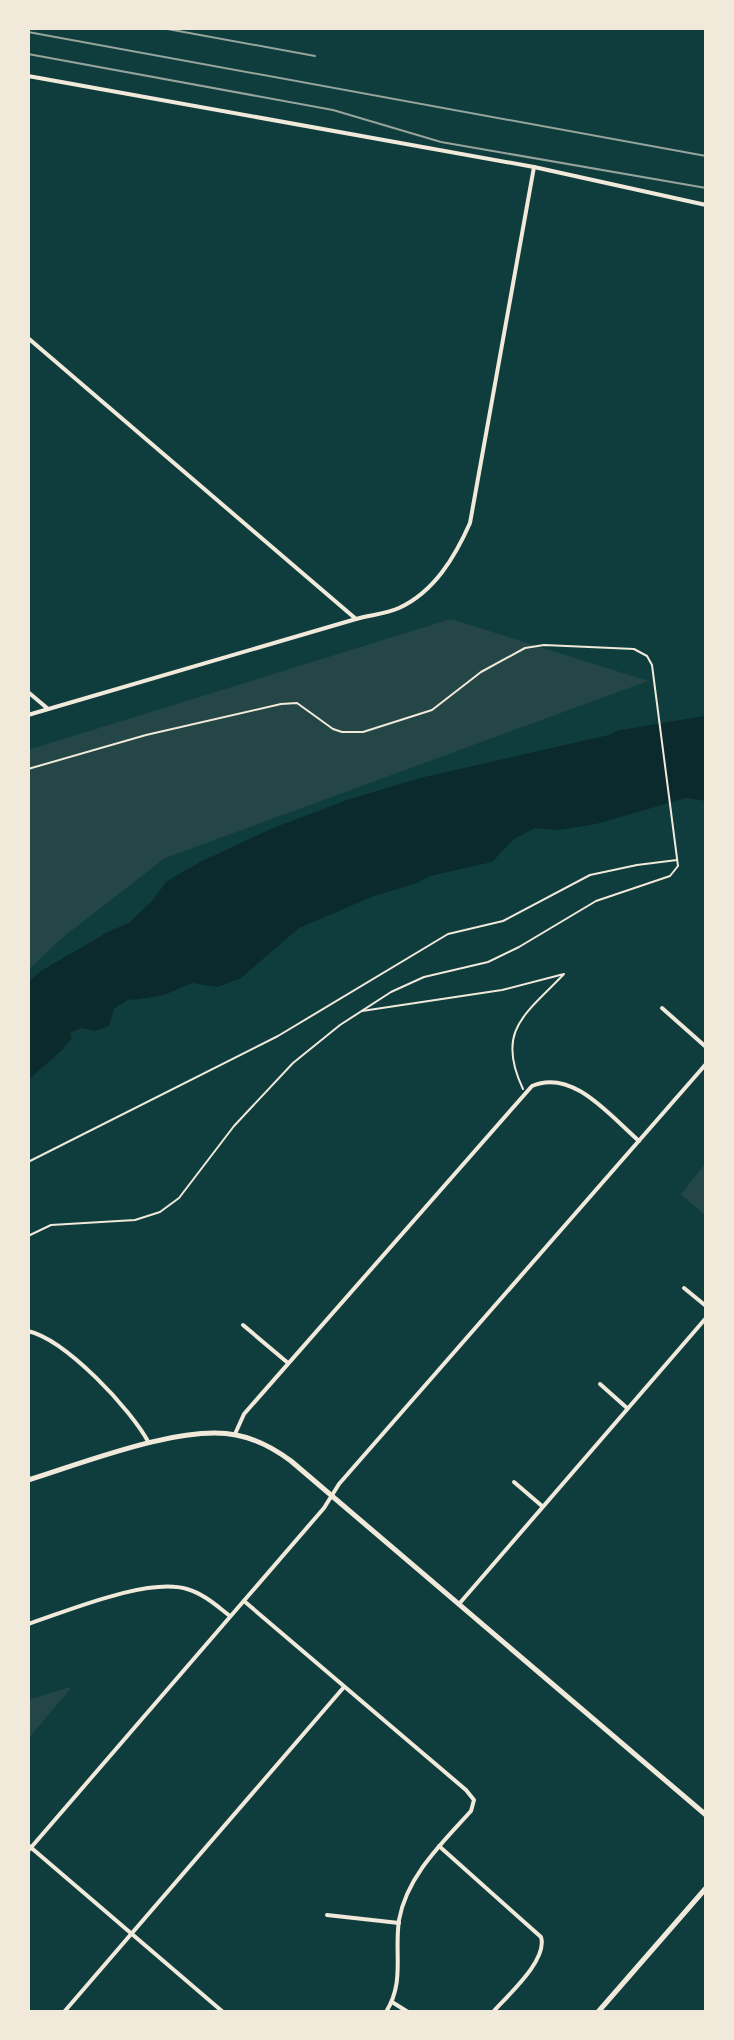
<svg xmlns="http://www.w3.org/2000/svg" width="734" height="2040" font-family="'Nunito Sans',sans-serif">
	<rect width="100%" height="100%" fill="#0f3d3e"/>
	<!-- green -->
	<g fill="#244646">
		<path d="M451 619 648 681 165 858 63 937 28 970V750Z"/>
		<path d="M706 1163V1216L681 1194Z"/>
		<path d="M70 1687V1689L28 1739V1700Z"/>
	</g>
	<!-- water -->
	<path fill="#0a2a2b" d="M704 716 706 801 686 798 596 824 558 830 535 828 514 839 492 862 430 876 417 883 374 896 299 928 241 978 217 987 192 983 164 995 133 1000 129 999 114 1009 109 1026 95 1031 81 1028 70 1033 72 1038 61 1051 28 1080V982L41 971 106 933 130 922 152 901 167 881 200 862 273 828 347 800 420 778 609 735 616 731Z"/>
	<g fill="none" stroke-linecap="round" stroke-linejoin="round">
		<!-- path -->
		<g stroke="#f1e9da" stroke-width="2">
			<path d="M28 769 146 735 281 704 297 703 333 729 342 732H363L432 710 481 672 525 648 544 645 634 649 647 656 652 665 678 866 670 876 596 901 519 947 488 962 424 977 391 992 340 1025 293 1063 234 1126 179 1198 160 1212 135 1220 51 1225 28 1236"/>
			<path d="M362 1011 502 990 564 974C526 1014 495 1030 523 1089"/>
			<path d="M28 1162 278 1036 448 934 503 921 590 875 637 865 677 860"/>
		</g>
		<!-- minor -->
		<g stroke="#f1e9da" stroke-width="4">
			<path d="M28 76 534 167 706 205"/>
			<path d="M28 338 356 619"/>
			<path d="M28 692 47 708"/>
			<path d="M28 715 356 619C369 615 386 614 399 608 434 592 455 557 470 523L534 167"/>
			<path d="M662 1008 706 1047"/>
			<path d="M684 1288 706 1306"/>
			<path d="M243 1325 288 1363"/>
			<path d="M28 1331C66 1340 131 1409 149 1443"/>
			<path d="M600 1384 627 1408"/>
			<path d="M235 1434 244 1414 532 1086C573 1068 611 1117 639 1141"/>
			<path d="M514 1482 542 1506"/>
			<path d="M244 1601 466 1790 474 1800 471 1811C442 1843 407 1876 399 1920 394 1953 405 1982 386 2012"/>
			<path d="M459 1604 706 1318"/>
			<path d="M28 1624C68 1611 148 1577 187 1589 204 1594 217 1606 230 1616"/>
			<path d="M28 1845 223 2012"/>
			<path d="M439 1846 541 1937C548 1960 508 1995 493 2012"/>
			<path d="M28 1851 324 1508 339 1484 706 1064"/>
			<path d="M327 1915 399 1923"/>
			<path d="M392 2002 408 2012"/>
			<path d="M64 2012 344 1687"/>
		</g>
		<!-- tertiary -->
		<g stroke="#f1e9da" stroke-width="5">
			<path d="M28 1480C83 1463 181 1424 236 1435 257 1439 275 1449 291 1461L706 1815"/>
			<path d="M598 2012 706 1888"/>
		</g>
		<!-- rail -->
		<g stroke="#97a49c" stroke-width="2">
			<path d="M162 28 315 56"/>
			<path d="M28 32 706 156"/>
			<path d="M28 54 333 110 441 142 706 188"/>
		</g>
	</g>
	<!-- border -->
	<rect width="734" height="2040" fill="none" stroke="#f1e9da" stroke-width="60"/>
</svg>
